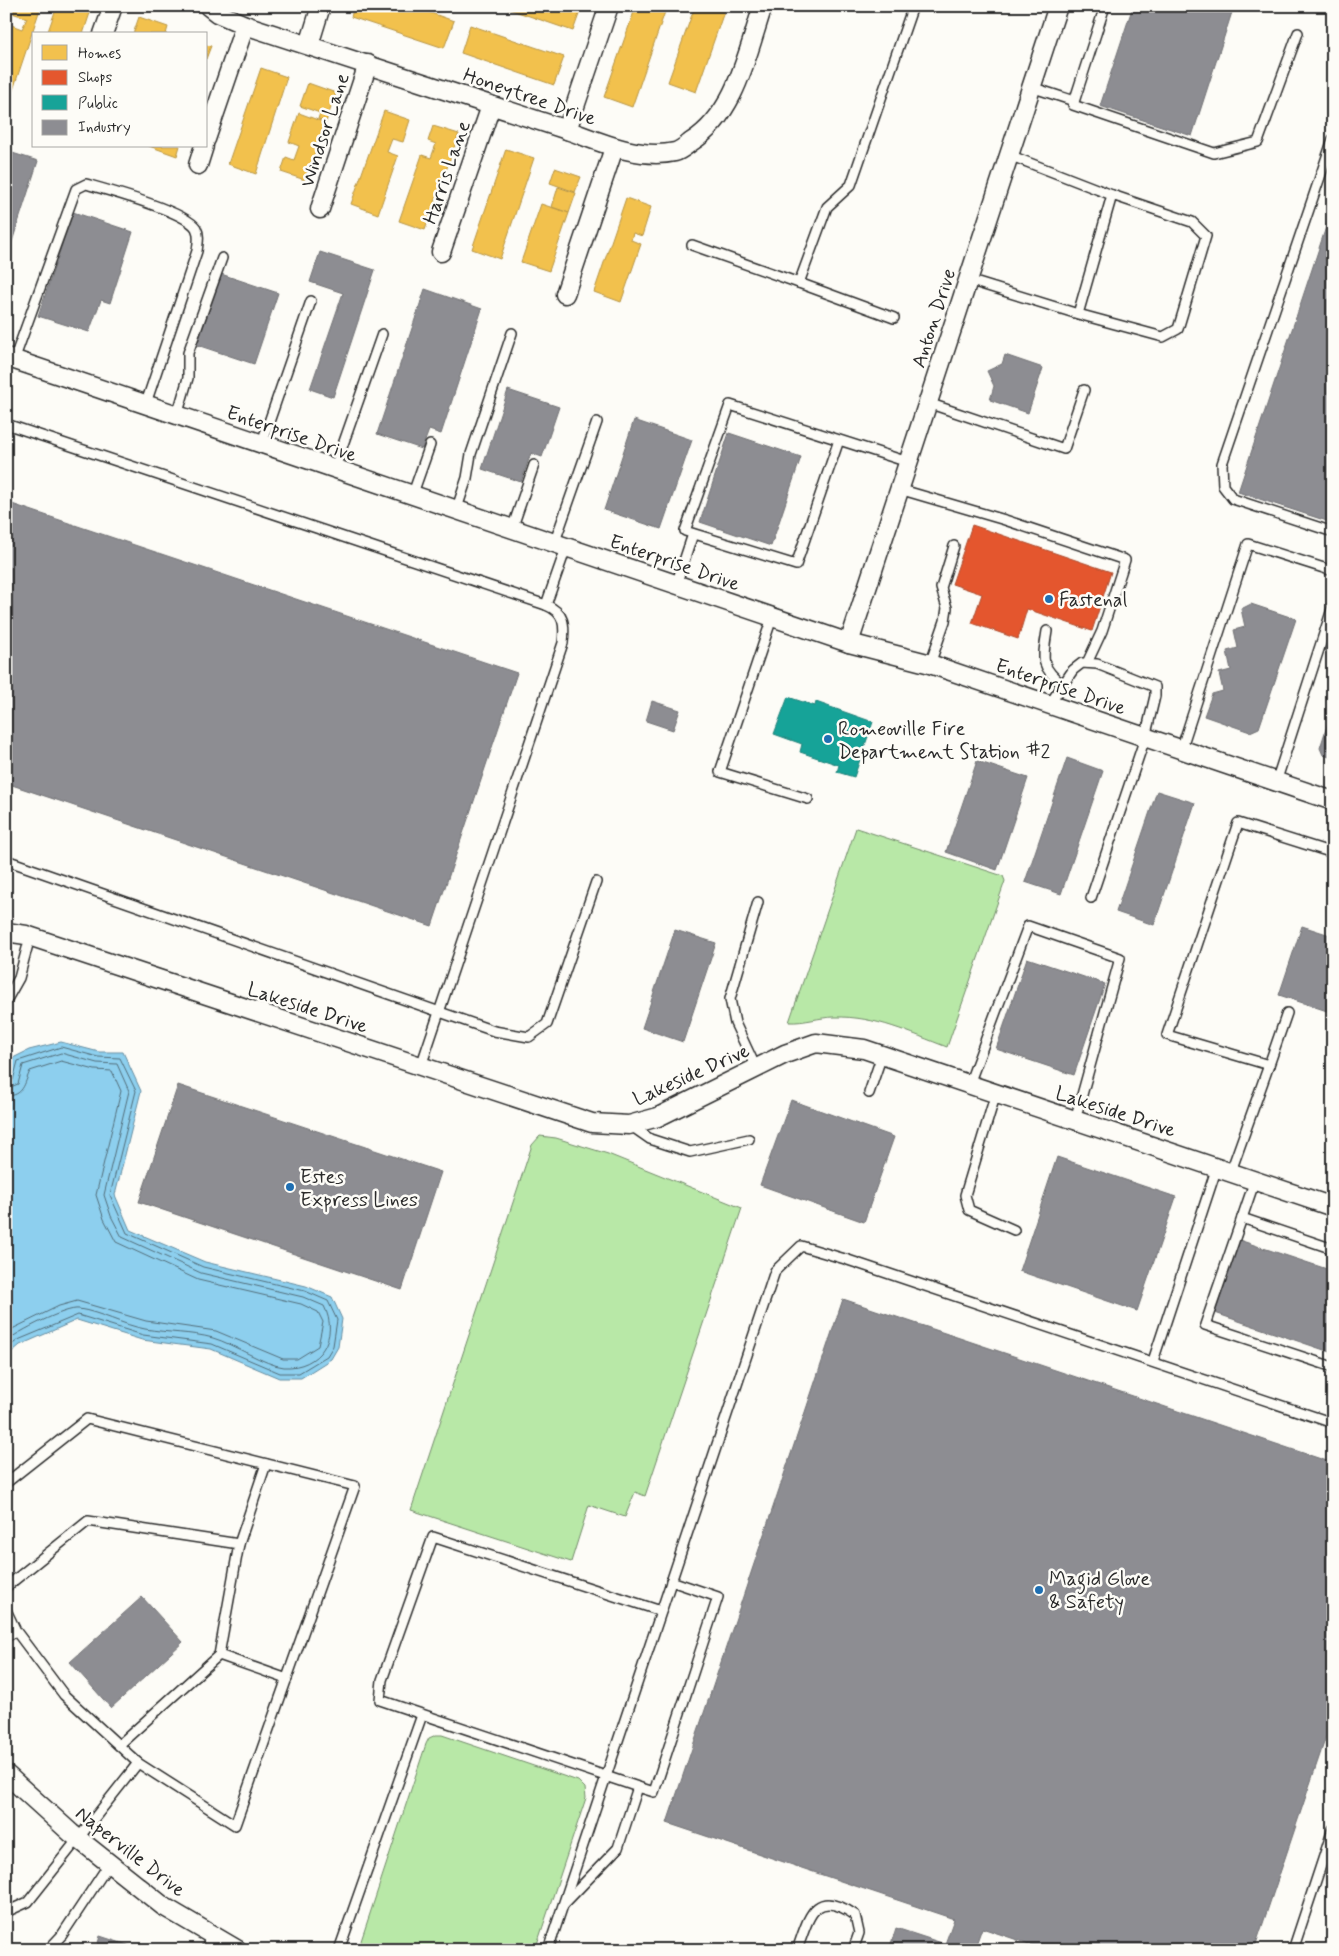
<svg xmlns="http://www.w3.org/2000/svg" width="1339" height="1956" font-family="Mynerve,sans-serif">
	<rect width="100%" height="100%" fill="#fdfcf7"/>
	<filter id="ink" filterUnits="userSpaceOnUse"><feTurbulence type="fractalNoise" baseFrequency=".02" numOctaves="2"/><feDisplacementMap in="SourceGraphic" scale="10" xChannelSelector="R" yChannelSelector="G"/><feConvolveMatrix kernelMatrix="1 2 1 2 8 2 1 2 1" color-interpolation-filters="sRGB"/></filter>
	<g filter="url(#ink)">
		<!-- green -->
		<g fill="#b8e8a7" stroke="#728a69">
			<path d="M856 828 1003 876 1005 881 947 1047C910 1033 875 1016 835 1017 820 1017 804 1023 789 1022Z"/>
			<path d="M540 1136 556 1138 608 1154 742 1208 645 1496 635 1492 625 1517 589 1505 571 1562 411 1510 532 1145Z"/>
			<path d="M436 1735H442L578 1781 585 1788 586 1798 535 1950H358L426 1744 429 1738Z"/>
		</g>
		<!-- water -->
		<path fill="#8dcfee" stroke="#668da0" d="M61 1042 99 1052H123L141 1091 115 1195 130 1230 205 1262 306 1286 332 1297 342 1319 338 1347 331 1359 301 1378H279L211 1349 142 1340 77 1320 20 1345 6 1357V1089L13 1058 29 1050Z"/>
		<!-- homes -->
		<g fill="#f2c14e" stroke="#b69444">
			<path d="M7 6H41L12 93 6 91V23L22 29 27 18 6 11Z"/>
			<path d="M57 6H70L90 13 83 34H47Z"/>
			<path d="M354 6H411L454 21 444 48 351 17Z"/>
			<path d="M500 6H582L573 31Z"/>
			<path d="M636 6H667L632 107 604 97Z"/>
			<path d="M695 6H726L696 92 668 82Z"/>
			<path d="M139 17 168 27 166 34H133Z"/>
			<path d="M470 25 564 57 554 85 461 53Z"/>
			<path d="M206 45 211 46 206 59Z"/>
			<path d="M261 68 287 77 256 174 228 164Z"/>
			<path d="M308 83 336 93 326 122 318 119 320 113 300 106Z"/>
			<path d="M384 111 410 120 403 142 392 139 387 152 398 156 378 214 351 204Z"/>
			<path d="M299 113 326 123 305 180 281 172 286 157 294 160 299 146 289 142Z"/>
			<path d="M433 126 459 134 425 230 399 221 422 155 431 158 436 144 428 141Z"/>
			<path d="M149 146H180L177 156Z"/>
			<path d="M506 149 534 158 500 259 472 249Z"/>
			<path d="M555 168 581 177 575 192 550 183Z"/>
			<path d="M558 187 576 193 569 213 552 207Z"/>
			<path d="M626 198 651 207 642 236 633 233 631 240 641 244 621 302 594 292Z"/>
			<path d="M541 204 569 213 549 271 521 262Z"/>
		</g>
		<!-- shops -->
		<path fill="#e4572e" stroke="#ac4a2d" d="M972 525 1111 572 1092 631 1027 609 1018 639 972 623 982 594 952 584Z"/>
		<!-- public -->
		<path fill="#17a398" stroke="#1d7f77" d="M788 697 815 706 816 702 873 722 854 777 837 772 839 765 800 752 802 744 774 734Z"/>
		<!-- industry -->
		<g fill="#8d8d92" stroke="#707073">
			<path d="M1133 6H1234L1192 136 1100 106Z"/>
			<path d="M6 151 38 161 9 251 6 250Z"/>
			<path d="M1333 206V523L1238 492Z"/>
			<path d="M73 212 133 232 110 303 101 300 89 332 38 316Z"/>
			<path d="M320 252 375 270 333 397 310 389 343 293 310 282Z"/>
			<path d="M221 274 278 293 254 364 197 345Z"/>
			<path d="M425 289 482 309 441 434 429 430 422 449 377 434Z"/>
			<path d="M1005 355 1043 368 1028 413 990 400 994 386 987 371 1002 364Z"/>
			<path d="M508 390 559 407 542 457 531 453 521 482 482 469Z"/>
			<path d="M634 420 692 440 661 529 604 510Z"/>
			<path d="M729 433 801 457 771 546 700 522Z"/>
			<path d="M6 502 517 673 432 926 6 783Z"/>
			<path d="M1251 604 1296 619 1259 728 1250 732 1204 716 1212 694 1223 691 1219 673 1231 670 1227 651 1238 648 1234 630 1245 627 1241 609Z"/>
			<path d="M652 701 680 710 673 730 646 721Z"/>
			<path d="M1333 707V758L1323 755 1320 748Z"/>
			<path d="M1067 758 1103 771 1061 894 1025 882Z"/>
			<path d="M977 761 1028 778 997 870 946 852Z"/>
			<path d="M1157 791 1195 803 1154 925 1116 912Z"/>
			<path d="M1302 926 1333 936V1013L1279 995Z"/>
			<path d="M675 930 716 943 683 1042 642 1028Z"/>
			<path d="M1027 958 1105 984 1074 1075 996 1049Z"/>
			<path d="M178 1085 441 1172 402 1290 139 1202Z"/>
			<path d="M791 1100 894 1137 864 1222 760 1185Z"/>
			<path d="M1057 1157 1176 1197 1137 1311 1019 1271Z"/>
			<path d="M1239 1240 1333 1271V1353L1215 1313Z"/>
			<path d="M843 1299 1333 1463V1716L1254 1950H1047L982 1928 974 1950H889L896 1928 945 1944 954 1919 667 1823Z"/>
			<path d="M142 1597 183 1642 111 1708 70 1662Z"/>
			<path d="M6 1871 12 1880 6 1884Z"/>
			<path d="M100 1936 143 1950H96Z"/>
		</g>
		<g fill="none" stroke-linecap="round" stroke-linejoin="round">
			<!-- shore -->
			<g stroke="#526d79" stroke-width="1">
				<path d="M6 1083 13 1080 18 1061 61 1047 98 1057 120 1058 136 1091 110 1195 127 1233 203 1267 305 1291 328 1301 337 1320 333 1346 327 1356 299 1373H280L212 1344 143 1335 78 1315 18 1340 6 1349"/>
				<path d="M6 1089 18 1084 23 1065 61 1053 97 1063 117 1064 129 1091 104 1195 111 1216 122 1237 201 1273 303 1297 324 1306C340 1337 319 1369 284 1367 264 1365 234 1344 213 1338 191 1332 168 1333 145 1329 123 1325 100 1312 79 1309 65 1307 18 1332 6 1341"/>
				<path d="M6 1096C24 1096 24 1084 30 1071L61 1061 95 1070 112 1071 121 1091 96 1195 104 1219 116 1242 198 1280 301 1304 318 1312 323 1322 318 1346 297 1359H283L216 1331 146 1321 77 1301 59 1306 6 1332"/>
			</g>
			<!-- service casing -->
			<g stroke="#2b2b2b" stroke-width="12">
				<g id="service">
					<path d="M1105 6 1073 105 1214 153 1258 142 1298 33"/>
					<path d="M1031 87 1074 101"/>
					<path d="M1333 139 1222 464 1223 486 1233 499 1333 532"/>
					<path d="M1009 155 1112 195"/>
					<path d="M692 245 799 283"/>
					<path d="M968 280 1078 314 1163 337 1178 329 1206 236 1192 222 1112 195 1078 314"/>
					<path d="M894 318 799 283 827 207 851 185 913 6"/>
					<path d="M14 360 76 189 86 184C107 190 185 211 196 228 200 235 198 243 197 251L145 406"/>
					<path d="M928 403 1064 449 1084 390"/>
					<path d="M177 416 188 378V353L222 258"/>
					<path d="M6 424 546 605"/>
					<path d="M839 440 796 565 685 531 730 405 908 462"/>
					<path d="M261 445 311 301"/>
					<path d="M334 470 382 334"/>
					<path d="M899 489 1005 520 1125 560 1102 631 1087 663"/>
					<path d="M412 496 430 445"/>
					<path d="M456 511 467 478 471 454 512 333"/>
					<path d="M512 529 534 465"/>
					<path d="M554 544 597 422"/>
					<path d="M676 585 693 534"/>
					<path d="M772 618 720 772 808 799"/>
					<path d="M1047 631C1043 658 1039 666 1062 684"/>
					<path d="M930 664 945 621 947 608 941 588 954 546"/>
					<path d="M1049 705 1073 670 1082 663 1097 664 1155 687V696L1145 738 1091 898"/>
					<path d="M1181 750 1248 544 1333 571"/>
					<path d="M1276 782 1333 606"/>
					<path d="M6 860 494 1031 529 1037 547 1024 596 882"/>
					<path d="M6 1001 19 978 30 937"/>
					<path d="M1269 1065 1287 1013"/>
					<path d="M421 1066 563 643C565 625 565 613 546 605L566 548"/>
					<path d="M756 1068 735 1023 730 999 758 902"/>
					<path d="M969 1084 1028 926 1120 958 1075 1120"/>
					<path d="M869 1093 882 1055"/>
					<path d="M996 1093 965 1195 969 1210 1014 1230"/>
					<path d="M630 1125 650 1139 690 1152 749 1139"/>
					<path d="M1231 1171 1269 1065 1167 1035 1238 823 1333 853"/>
					<path d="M1255 1180 1242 1218 1333 1249"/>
					<path d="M1242 1218 1205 1325 1333 1367"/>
					<path d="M1153 1361 1217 1167"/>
					<path d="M6 1483 87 1419 355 1486 235 1825 138 1763"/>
					<path d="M239 1544 266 1464"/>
					<path d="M6 1587 88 1521 239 1544 219 1655 119 1745"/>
					<path d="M6 1610 16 1631"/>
					<path d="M6 1637 16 1631 64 1695 138 1763 28 1902 6 1912"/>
					<path d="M219 1655 287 1679"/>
					<path d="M638 1787 380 1700 382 1680 433 1537 661 1611"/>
					<path d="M564 1904 618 1848 638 1787 654 1792 718 1597 671 1581"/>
					<path d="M48 1950 62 1935 109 1864"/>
					<path d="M206 1950 211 1934"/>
					<path d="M339 1950 422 1715"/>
					<path d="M548 1950 775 1271 801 1246 845 1259 1333 1423"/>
					<path d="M693 1950H694"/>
					<path d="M797 1950C809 1917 814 1887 855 1915L859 1933 853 1950"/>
					<path d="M1293 1950 1333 1829"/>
				</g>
			</g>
			<!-- minor casing -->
			<g stroke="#2b2b2b" stroke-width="21">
				<g id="minor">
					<path d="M208 6 217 13 245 25 567 130C600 142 639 160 675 152 680 151 687 145 691 142 736 114 747 53 763 6"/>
					<path d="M103 34 113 6"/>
					<path d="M309 45 321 6"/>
					<path d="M567 130 609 6"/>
					<path d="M206 139 245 25"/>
					<path d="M198 165 204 146"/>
					<path d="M320 209 368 64"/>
					<path d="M441 252 491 106"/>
					<path d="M565 294 614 148"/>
					<path d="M6 357 849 643 927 663 1333 801"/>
					<path d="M849 643 1058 6"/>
					<path d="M6 932 26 935 592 1123 629 1125 658 1117 785 1054 816 1043 864 1049 1333 1207"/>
					<path d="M6 1774 71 1833 163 1906 238 1950"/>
				</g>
			</g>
			<!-- service -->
			<use href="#service" stroke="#fdfcf7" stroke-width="9"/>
			<!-- minor -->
			<use href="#minor" stroke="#fdfcf7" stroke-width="18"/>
		</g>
	</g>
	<!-- markers -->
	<g fill="#1f6fb2" stroke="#fdfcf7" stroke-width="2">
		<circle cx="1049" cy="599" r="5"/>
		<circle cx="828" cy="739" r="5"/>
		<circle cx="290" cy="1187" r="5"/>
		<circle cx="1039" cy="1590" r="5"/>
	</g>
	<g text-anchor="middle" stroke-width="5" stroke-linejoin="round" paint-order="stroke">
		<!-- street labels -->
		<g font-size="20" fill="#2b2b2b" stroke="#fdfcf7">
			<text transform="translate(530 96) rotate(19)" y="7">Honeytree Drive</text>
			<text transform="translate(324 130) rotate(-72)" y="7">Windsor Lane</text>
			<text transform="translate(446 172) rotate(-71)" y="7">Harris Lane</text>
			<text transform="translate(933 318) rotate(-72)" y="7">Anton Drive</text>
			<text transform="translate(292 433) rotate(19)" y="7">Enterprise Drive</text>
			<text transform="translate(675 562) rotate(19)" y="7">Enterprise Drive</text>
			<text transform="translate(1061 686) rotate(19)" y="7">Enterprise Drive</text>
			<text transform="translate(308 1007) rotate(18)" y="7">Lakeside Drive</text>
			<text transform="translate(691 1074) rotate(-24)" y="7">Lakeside Drive</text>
			<text transform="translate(1116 1111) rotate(18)" y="7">Lakeside Drive</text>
			<text transform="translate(131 1851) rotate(38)" y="7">Naperville Drive</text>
		</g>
		<!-- poi labels -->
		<g font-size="20" fill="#2b2b2b" stroke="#fdfcf7" text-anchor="start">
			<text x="1059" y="606">Fastenal</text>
			<text x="838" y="735">Romeoville Fire<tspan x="838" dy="23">Department Station #2</tspan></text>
			<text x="300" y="1183">Estes<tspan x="300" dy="23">Express Lines</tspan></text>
			<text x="1049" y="1585">Magid Glove<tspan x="1049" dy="23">&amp; Safety</tspan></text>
		</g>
	</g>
	<!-- margin -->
	<rect width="1339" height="1956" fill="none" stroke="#fdfcf7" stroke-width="25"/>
	<rect x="12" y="12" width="1314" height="1931" fill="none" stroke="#2b2b2b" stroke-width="2" filter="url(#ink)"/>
	<!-- legend -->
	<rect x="32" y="32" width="175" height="115" fill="#fdfcf7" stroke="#a9a8a5"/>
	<rect x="42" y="45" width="25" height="15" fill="#f2c14e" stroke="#a9a8a5"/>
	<text x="78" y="58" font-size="15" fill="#2b2b2b">Homes</text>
	<rect x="42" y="70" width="25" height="15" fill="#e4572e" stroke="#a9a8a5"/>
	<text x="78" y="82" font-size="15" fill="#2b2b2b">Shops</text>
	<rect x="42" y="95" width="25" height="15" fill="#17a398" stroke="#a9a8a5"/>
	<text x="78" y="108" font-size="15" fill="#2b2b2b">Public</text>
	<rect x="42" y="120" width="25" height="15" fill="#8d8d92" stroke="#a9a8a5"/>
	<text x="78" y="132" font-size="15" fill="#2b2b2b">Industry</text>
</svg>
